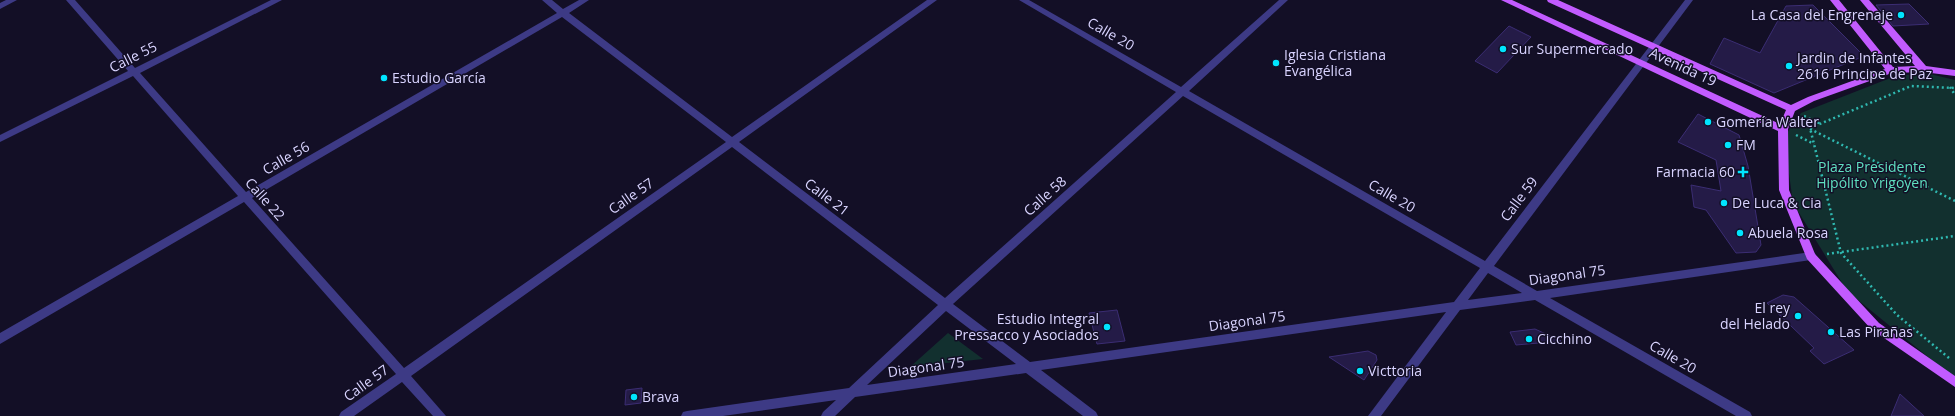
<svg xmlns="http://www.w3.org/2000/svg" width="1955" height="416" font-family="'Open Sans',sans-serif">
	<rect width="100%" height="100%" fill="#130f26"/>
	<!-- green -->
	<g fill="#12302f">
		<path d="M1930 74 1955 80V379L1847 291 1793 203 1784 137 1801 113 1898 75Z"/>
		<path d="M948 333 983 359 910 367Z"/>
	</g>
	<!-- building -->
	<g fill="#241b47" stroke="#3b2d73">
		<path d="M1909 4 1929 24 1893 26 1876 5Z"/>
		<path d="M1813 5 1864 56 1774 93 1710 64 1724 38 1760 53 1786 6Z"/>
		<path d="M1509 26 1531 37 1497 73 1475 61Z"/>
		<path d="M1698 114 1739 135 1748 166 1761 245 1756 252 1736 253 1706 210 1694 207 1691 185 1721 191 1716 160 1678 142Z"/>
		<path d="M1783 295 1794 297 1854 350 1824 364 1810 351 1814 348 1767 303Z"/>
		<path d="M1117 310 1125 341 1097 344 1089 313Z"/>
		<path d="M1535 329 1561 341 1516 345 1510 332Z"/>
		<path d="M1368 351 1376 355 1377 360 1364 380 1329 357Z"/>
		<path d="M642 388 641 403 625 405 626 390Z"/>
		<path d="M1900 394 1924 416H1891Z"/>
	</g>
	<g fill="none" stroke-linecap="round" stroke-linejoin="round">
		<!-- path -->
		<g stroke="#2fb8b0" stroke-width="2.5" stroke-dasharray="2 3" stroke-linecap="butt">
			<path d="M1950 87 1955 95"/>
			<path d="M1804 116 1821 124"/>
			<path d="M1810 129 1955 201"/>
			<path d="M1796 135 1814 144"/>
			<path d="M1827 254 1955 236"/>
			<path d="M1949 358 1897 315 1841 253 1810 128 1911 86 1955 88"/>
		</g>
		<!-- minor -->
		<g fill="#3d3a85" fill-rule="evenodd">
			<path d="M6 0H17L0 9V3Z"/>
			<path d="M66 0H75L135 68 271 0H282L140 73 246 192 557 13 542 0H552L563 9 579 0H589L569 13 732 137 927 0H937L739 142 945 298 1176 92 1019 0H1029L1181 87 1279 0H1288L1189 91 1485 261 1685 0H1693L1494 266 1537 291 1811 252 1815 253 1816 256 1815 259 1811 260 1550 298 1750 412 1752 416H1736L1535 300 1460 310 1381 416H1368L1446 312 1041 370 1096 412 1098 416H1083L1026 373 855 397 835 416H821L823 412 836 400 723 416H681L683 412 687 411 849 388 938 305 732 147 411 376 446 416H433L402 382 354 416H339L341 412 396 374 244 202 0 344V333L238 196 133 76 0 142V135L128 71ZM562 17 726 142 404 368 252 198ZM1183 96 1480 268 1454 302 1030 362 953 304ZM1488 273 1522 293 1468 300ZM946 311 1016 364 867 385Z"/>
		</g>
		<!-- major -->
		<path fill="#c25bff" fill-rule="evenodd" d="M1501 0H1512L1780 124 1786 110 1548 2 1547 0H1558L1791 105 1808 97 1885 69 1830 0H1839L1893 67 1915 66 1860 0H1869L1926 66 1955 70V76L1923 72 1892 73 1814 101 1795 111 1788 129 1789 190 1815 254 1879 323 1955 376V387L1871 329 1807 259 1779 190 1778 131Z"/>
	</g>
	<!-- markers -->
	<g fill="#00e5ff" stroke="#130f26" stroke-width="1.5">
		<circle cx="1901" cy="15" r="4"/>
		<circle cx="1503" cy="49" r="4"/>
		<circle cx="1276" cy="63" r="4"/>
		<circle cx="1789" cy="66" r="4"/>
		<circle cx="384" cy="78" r="4"/>
		<circle cx="1708" cy="122" r="4"/>
		<circle cx="1728" cy="145" r="4"/>
		<path d="M1741 166h4v4h4v4h-4v4h-4v-4h-4v-4h4z"/>
		<circle cx="1724" cy="203" r="4"/>
		<circle cx="1740" cy="233" r="4"/>
		<circle cx="1798" cy="316" r="4"/>
		<circle cx="1107" cy="327" r="4"/>
		<circle cx="1831" cy="332" r="4"/>
		<circle cx="1529" cy="339" r="4"/>
		<circle cx="1360" cy="371" r="4"/>
		<circle cx="634" cy="397" r="4"/>
	</g>
	<g text-anchor="middle" stroke-width="3" stroke-linejoin="round" paint-order="stroke">
		<!-- poi labels -->
		<g font-size="14" fill="#d9d4ff" stroke="#130f26" text-anchor="start">
			<text x="1893" y="20" text-anchor="end">La Casa del Engrenaje</text>
			<text x="1511" y="54">Sur Supermercado</text>
			<text x="1284" y="60">Iglesia Cristiana<tspan x="1284" dy="16">Evangélica</tspan></text>
			<text x="1797" y="63">Jardin de Infantes<tspan x="1797" dy="16">2616 Principe de Paz</tspan></text>
			<text x="392" y="83">Estudio García</text>
			<text x="1716" y="127">Gomería Walter</text>
			<text x="1736" y="150">FM</text>
			<text x="1735" y="177" text-anchor="end">Farmacia 60</text>
			<text x="1732" y="208">De Luca &amp; Cia</text>
			<text x="1748" y="238">Abuela Rosa</text>
			<text x="1790" y="313" text-anchor="end">El rey<tspan x="1790" dy="16">del Helado</tspan></text>
			<text x="1099" y="324" text-anchor="end">Estudio Integral<tspan x="1099" dy="16">Pressacco y Asociados</tspan></text>
			<text x="1839" y="337">Las Pirañas</text>
			<text x="1537" y="344">Cicchino</text>
			<text x="1368" y="376">Victtoria</text>
			<text x="642" y="402">Brava</text>
		</g>
		<!-- street labels -->
		<g font-size="14" fill="#d9d4ff" stroke="#130f26">
			<text transform="translate(1111 34) rotate(30)" y="5">Calle 20</text>
			<text transform="translate(133 57) rotate(-27)" y="5">Calle 55</text>
			<text transform="translate(1683 67) rotate(25)" y="5">Avenida 19</text>
			<text transform="translate(286 158) rotate(-30)" y="5">Calle 56</text>
			<text transform="translate(631 196) rotate(-35)" y="5">Calle 57</text>
			<text transform="translate(1045 196) rotate(-42)" y="5">Calle 58</text>
			<text transform="translate(1392 196) rotate(30)" y="5">Calle 20</text>
			<text transform="translate(827 197) rotate(37)" y="5">Calle 21</text>
			<text transform="translate(265 199) rotate(48)" y="5">Calle 22</text>
			<text transform="translate(1519 199) rotate(-53)" y="5">Calle 59</text>
			<text transform="translate(1567 275) rotate(-8)" y="5">Diagonal 75</text>
			<text transform="translate(1247 321) rotate(-8)" y="5">Diagonal 75</text>
			<text transform="translate(1673 357) rotate(30)" y="5">Calle 20</text>
			<text transform="translate(926 367) rotate(-8)" y="5">Diagonal 75</text>
			<text transform="translate(366 383) rotate(-36)" y="5">Calle 57</text>
		</g>
		<!-- park labels -->
		<g font-size="14" fill="#5fe0c0" stroke="#130f26">
			<text x="1872" y="172">Plaza Presidente<tspan x="1872" dy="16">Hipólito Yrigoyen</tspan></text>
		</g>
	</g>
</svg>
